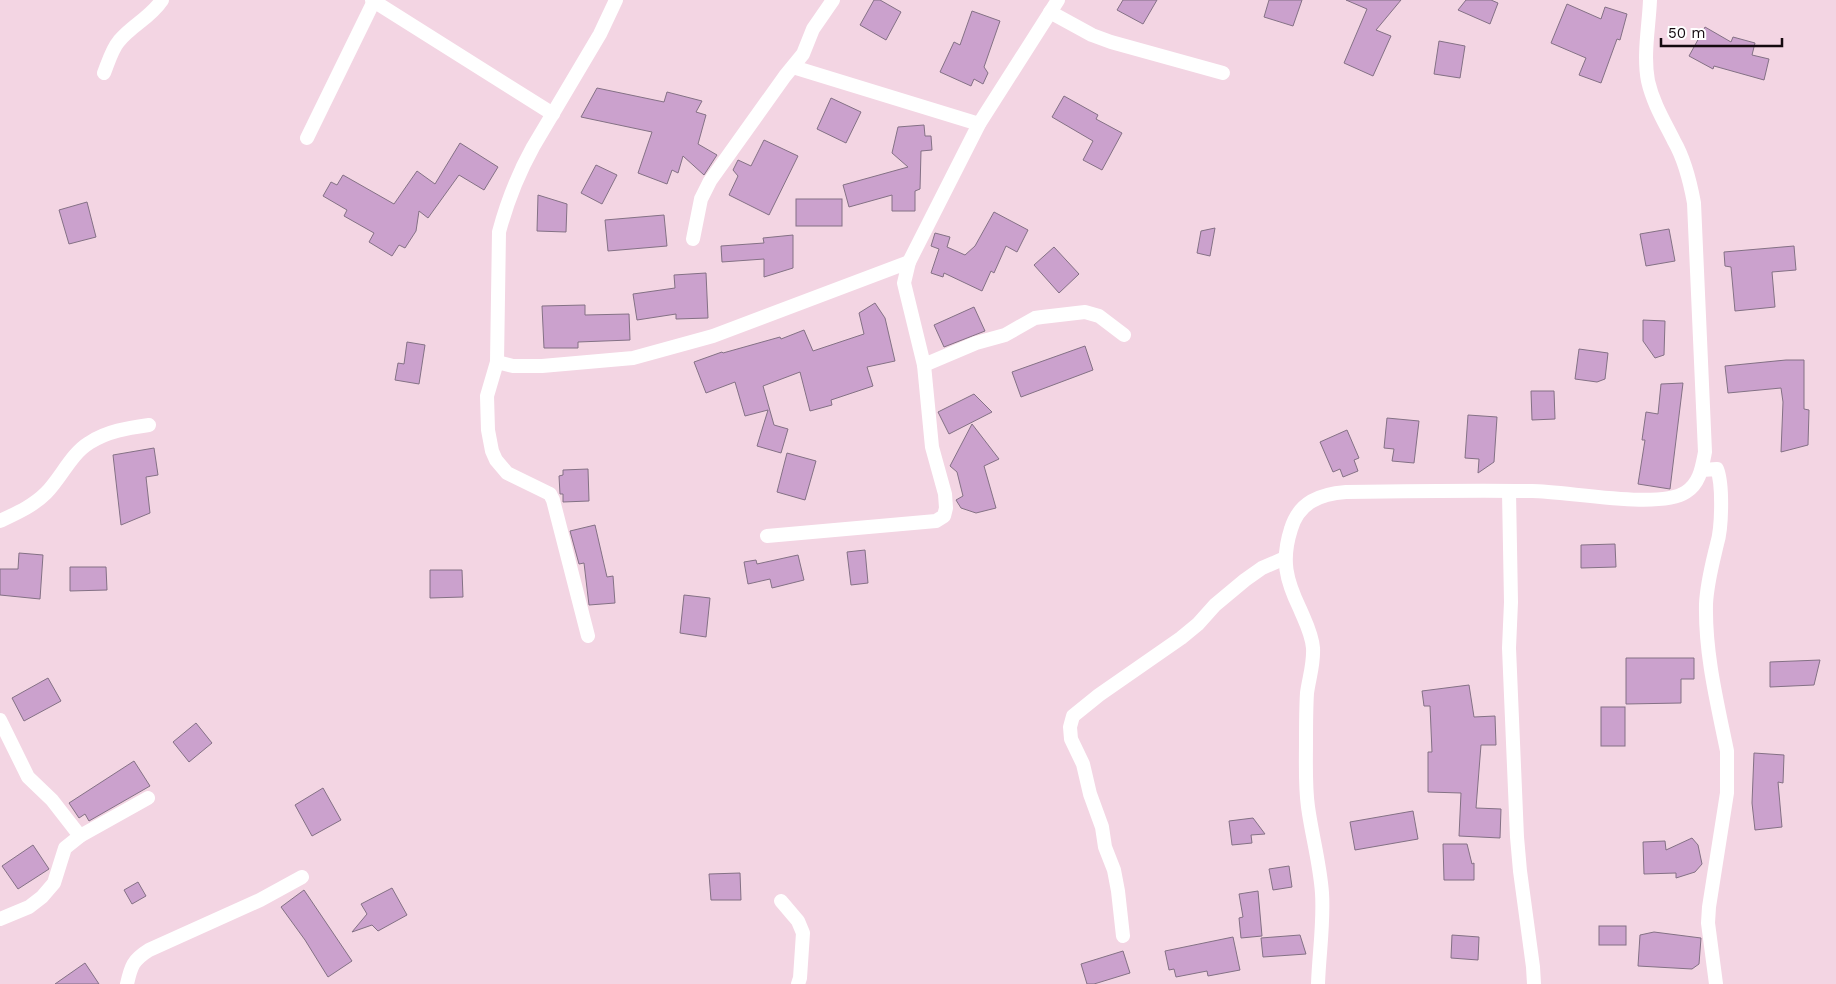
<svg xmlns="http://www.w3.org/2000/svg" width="1836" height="984" font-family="'Work Sans',sans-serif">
	<rect width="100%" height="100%" fill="#f3d5e3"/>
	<!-- building -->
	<g fill="#cba1cd" stroke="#847185">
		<path d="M874 0H880L901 12 886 40 860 25Z"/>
		<path d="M1123 0H1157L1143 24 1117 10Z"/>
		<path d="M1269 0H1302L1293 26 1264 17Z"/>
		<path d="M1346 0H1401L1376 30 1391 36 1373 76 1344 63 1367 9Z"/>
		<path d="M1466 0H1491L1498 3 1490 24 1458 10Z"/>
		<path d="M1567 4 1601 19 1605 7 1627 14 1620 40 1617 39 1601 83 1579 75 1586 58 1551 43Z"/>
		<path d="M972 11 1000 21 984 67 988 73 983 84 974 79 971 86 940 72 954 42 960 45Z"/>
		<path d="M1705 27 1731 42 1733 37 1755 43 1752 55 1769 59 1764 80 1714 66 1713 69 1689 56Z"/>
		<path d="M1439 41 1465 46 1460 78 1434 74Z"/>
		<path d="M597 88 664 102 667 92 702 101 696 112 706 115 698 144 717 155 715 158 704 175 683 156 678 173 672 170 667 184 638 173 652 132 581 117Z"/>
		<path d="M1064 96 1098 115 1096 119 1122 133 1102 170 1083 160 1093 141 1052 117Z"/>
		<path d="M831 98 861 112 846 143 817 129Z"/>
		<path d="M924 125 925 136H931L932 150 921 151 920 189 915 191V211H892V195L849 207 843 185 908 167 892 153 898 127Z"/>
		<path d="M764 140 798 156 769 215 729 195 738 176 733 170 738 160 751 166Z"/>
		<path d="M460 143 498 167 484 190 459 175 428 218 419 211 416 231 405 248 399 245 392 256 369 242 374 233 344 216 347 210 323 196 331 182 337 185 343 175 394 204 417 171 435 184Z"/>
		<path d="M596 165 617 175 602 204 581 193Z"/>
		<path d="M538 195 567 204 566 232 537 231Z"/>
		<rect x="796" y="199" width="46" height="27"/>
		<path d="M87 202 96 237 69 244 59 210Z"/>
		<path d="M994 212 1028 230 1017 252 1006 246 994 273 991 271 982 291 944 273 943 277 931 273 939 249 931 246 935 233 950 237 947 247 965 255 975 246Z"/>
		<path d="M664 215 667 246 608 251 605 220Z"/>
		<path d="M1215 228 1210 256 1197 253 1201 231Z"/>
		<path d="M1669 229 1675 261 1646 266 1640 234Z"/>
		<path d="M793 235V268L764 277V259L722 262 721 246 764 243 763 238Z"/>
		<path d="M1794 246 1796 270 1772 272 1775 307 1735 311 1731 267 1725 266 1724 252Z"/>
		<path d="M1054 247 1079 274 1059 293 1034 265Z"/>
		<path d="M706 273 708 318 676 319V314L637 320 633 294 675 288 674 275Z"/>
		<path d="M875 303 885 318 895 361 867 367 873 386 831 400 832 405 810 411 800 372 763 386 774 425 788 429 781 453 757 446 768 410 745 416 735 382 706 393 694 362 722 352 723 353 780 337 781 339 804 330 813 351 864 334 859 313Z"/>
		<path d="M585 305V315L629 314 630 340 578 342V348H544L542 306Z"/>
		<path d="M974 307 985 331 944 347 934 325Z"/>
		<path d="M1643 320 1665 321 1664 355 1655 358 1643 341Z"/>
		<path d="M407 342 425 345 419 384 395 380 398 363 404 364Z"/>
		<path d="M1085 346 1093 370 1021 397 1012 372Z"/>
		<path d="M1579 349 1608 353 1605 379 1597 382 1575 379Z"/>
		<path d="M1786 360H1804V409L1809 410 1808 445 1781 452 1783 402 1781 388 1728 393 1725 366Z"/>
		<path d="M1683 383 1670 489 1638 484 1645 440H1642L1646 412 1658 414 1661 384Z"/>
		<path d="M1531 391H1554L1555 419 1532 420Z"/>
		<path d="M974 394 992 412 949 434 938 412Z"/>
		<path d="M1468 415 1497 417 1494 462 1478 473 1479 459 1465 458Z"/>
		<path d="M1387 418 1419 421 1414 463 1392 461 1394 449 1384 448Z"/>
		<path d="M972 424 999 459 984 466 996 508 976 513 961 508 956 500 963 496 957 472 950 466Z"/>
		<path d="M1347 430 1359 458 1354 460 1358 471 1343 477 1340 469 1333 472 1320 442Z"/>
		<path d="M154 448 158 475 146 477 150 513 121 525 113 455Z"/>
		<path d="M787 453 816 461 805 500 777 492Z"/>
		<path d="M588 469 589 501 563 502V494H560L559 476 563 475V470Z"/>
		<path d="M595 525 607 577 613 576 615 603 589 605 584 563 579 564 570 531Z"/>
		<path d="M1615 544 1616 567 1581 568V545Z"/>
		<path d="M865 550 868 583 851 585 847 552Z"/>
		<path d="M19 553 43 555 40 599 0 595V569H18Z"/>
		<path d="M798 555 804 580 772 588 770 579 748 584 744 562 756 560 757 564Z"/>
		<path d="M70 567H106L107 590 70 591Z"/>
		<path d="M430 570H462L463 597 430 598Z"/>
		<path d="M684 595 710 598 706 637 680 633Z"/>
		<path d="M1626 658H1694V679H1681V703L1626 704Z"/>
		<path d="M1820 660 1814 685 1770 687V662Z"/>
		<path d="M48 678 61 701 24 721 12 698Z"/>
		<path d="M1469 685 1474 717 1495 716 1496 745H1481L1476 808 1501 809 1500 838 1459 836 1461 793 1428 792V752H1432L1430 706H1424L1422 691Z"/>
		<rect x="1601" y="707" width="24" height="39"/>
		<path d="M196 723 212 743 189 762 173 742Z"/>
		<path d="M1754 753 1784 755 1783 783 1778 782 1782 827 1755 830 1752 803Z"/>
		<path d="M134 761 150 786 89 821 85 814 79 818 69 803Z"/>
		<path d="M323 788 341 820 312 836 295 805Z"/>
		<path d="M1413 811 1418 839 1355 850 1350 822Z"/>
		<path d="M1253 818 1265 834 1251 835 1252 843 1232 845 1229 821Z"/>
		<path d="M1692 838 1698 845 1702 864 1695 872 1676 878V873L1644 874 1643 842 1665 841 1666 850Z"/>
		<path d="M1443 844H1467L1472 864 1474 863V880H1444Z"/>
		<path d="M33 845 49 869 18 889 2 866Z"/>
		<path d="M1289 866 1292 887 1273 890 1269 869Z"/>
		<path d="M740 873 741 900H711L709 874Z"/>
		<path d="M138 882 146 896 132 904 124 890Z"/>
		<path d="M392 888 407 915 378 931 372 925 352 932 367 914 361 904Z"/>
		<path d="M304 890 352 961 328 977 305 940 281 907Z"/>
		<path d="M1258 891 1262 936 1241 938 1239 918 1243 917 1239 894Z"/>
		<rect x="1599" y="926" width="27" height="19"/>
		<path d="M1654 932 1701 938 1699 964 1692 969 1638 966 1640 935Z"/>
		<path d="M1300 935 1306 954 1263 957 1261 938Z"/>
		<path d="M1452 935 1479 937 1478 960 1451 958Z"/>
		<path d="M1233 937 1240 970 1208 976 1207 971 1176 977 1174 969 1169 970 1165 951Z"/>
		<path d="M1123 951 1130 973 1094 984H1087L1081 964Z"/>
		<path d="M85 963 99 984H55Z"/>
	</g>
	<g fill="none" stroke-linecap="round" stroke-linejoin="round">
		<!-- minor -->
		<g stroke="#fff" stroke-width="14">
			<path d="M372 0 553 114"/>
			<path d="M1050 12 1092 35 1111 42 1223 73"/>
			<path d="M793 67 979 124"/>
			<path d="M104 73C108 63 112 49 119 41 132 25 150 18 162 0"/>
			<path d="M307 138 374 1"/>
			<path d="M693 239 701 199 710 181 785 76 803 54 813 29 833 0"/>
			<path d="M497 362 513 366H542L633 358 713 336 909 262"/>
			<path d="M924 365 976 343 1005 335 1035 318 1042 317 1085 312 1099 316 1124 335"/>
			<path d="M1702 470 1717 469C1723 484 1722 528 1717 544 1712 565 1707 583 1706 604 1705 654 1717 702 1727 751V793L1709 907 1708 923 1716 984"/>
			<path d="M1509 492 1511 602 1509 648 1517 837 1520 871 1533 967 1534 984"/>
			<path d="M0 521C17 513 33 506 46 493 61 478 71 454 89 443 107 431 128 428 149 425"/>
			<path d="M767 536 936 521 944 516 946 508 945 494 932 447 924 365 904 283 909 262 979 124 1058 0"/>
			<path d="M588 636 553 500 550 494 507 473 496 460 492 451 488 430 487 396 497 362 499 232C507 202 518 174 533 147L600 34 616 0"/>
			<path d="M0 720 28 777 52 800 80 836"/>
			<path d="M781 901 798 921 803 933 800 978 798 984"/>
			<path d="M0 919 29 907 42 897 54 883 65 848 80 836 148 798"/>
			<path d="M1123 936 1118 891 1114 870 1105 847 1102 827 1090 794 1083 764 1071 739 1070 727 1073 716 1099 695 1181 638 1198 624 1215 605 1245 580 1262 568 1285 558"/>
			<path d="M127 984C131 966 133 960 149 950L260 900 302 877"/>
			<path d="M1318 984C1319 954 1324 923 1322 893 1320 864 1312 836 1308 807 1305 786 1306 763 1306 742 1306 726 1306 709 1307 693 1309 678 1314 664 1313 648 1312 634 1305 621 1300 609 1286 580 1281 560 1291 529 1299 502 1320 494 1346 492 1408 491 1470 490 1532 491 1567 491 1659 510 1686 492 1700 483 1702 467 1705 452L1694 203C1690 181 1685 160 1674 141 1664 121 1653 103 1648 81 1643 55 1649 26 1650 0"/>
		</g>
	</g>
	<!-- scale -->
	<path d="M1661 38v8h121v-8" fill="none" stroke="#140a0f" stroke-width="2.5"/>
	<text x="1668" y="38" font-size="15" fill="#140a0f" stroke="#ffffff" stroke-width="4" paint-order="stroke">50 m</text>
</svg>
